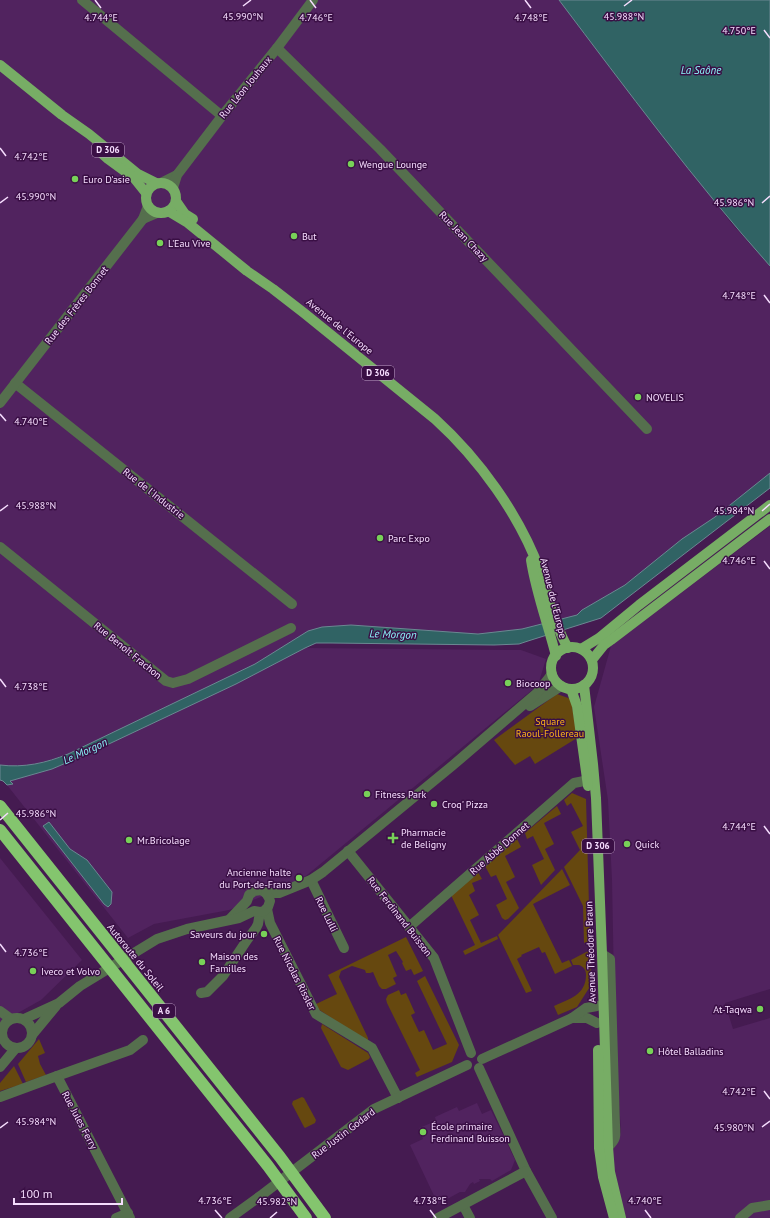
<svg xmlns="http://www.w3.org/2000/svg" width="770" height="1218" font-family="'PT Sans',sans-serif">
	<rect width="100%" height="100%" fill="#451b51"/>
	<!-- built -->
	<g fill="#51235f">
		<path d="M0 0H559L617 76 732 224 770 266V473L715 517 682 539 625 585 582 610 577 615 522 629 478 634 351 625 322 627 308 632 255 664 68 754 50 760 27 766 12 767 0 765Z"/>
		<path d="M770 526V989L725 1003 733 1029 770 1018V1218H624L611 1153 621 1132 615 1035 612 880 608 800 594 707 611 646Z"/>
		<path d="M305 648 521 650 546 659 538 685 307 875 292 884 229 910 154 924 128 938 7 785 12 784 10 781 52 769 94 751 236 684Z"/>
		<path d="M0 858 82 960 41 1000 0 1023Z"/>
		<path d="M477 1103 482 1114 491 1110 515 1160 511 1170 492 1181 490 1179H479L480 1181 474 1184 473 1182 470 1184 465 1192H460L438 1204 410 1145 423 1139 419 1128 436 1121 435 1117 457 1107 459 1111Z"/>
	</g>
	<!-- green -->
	<g fill="#66480f">
		<path d="M557 694 571 699 577 738 535 764 530 756 515 765 494 740Z"/>
		<path d="M572 793 586 799 590 941 584 943 583 906 564 867 580 850 571 832 583 826 571 803 567 806 564 800Z"/>
		<path d="M557 806 561 814 544 823 554 844 545 849 555 870 541 885 532 865 544 859 533 836 527 839 525 833Z"/>
		<path d="M517 839 521 847 505 856 515 877 506 882 519 908 508 919 505 920 502 918 496 905 507 899 496 875 491 877 485 866Z"/>
		<path d="M562 869 570 885 533 904 562 963 569 960 572 966 555 974 545 952 542 953 539 947 521 955 522 956 517 959 532 991 526 993 498 935Z"/>
		<path d="M478 872 482 879 472 883 475 891 469 895 479 915 470 920 481 943 497 936 498 939 465 955 463 951 475 945 451 895Z"/>
		<path d="M406 937 423 971 414 975 411 969 406 971 402 963 403 962 396 951 388 955 397 976 393 978 396 984 386 989H382L379 986 373 972 370 973H366L365 970 352 966 341 971 339 977 368 1038V1042L318 1009 314 1005 337 994 328 975Z"/>
		<path d="M590 950 591 985 577 1007 558 1015 554 1006C569 999 586 995 586 975 586 970 584 967 579 965H573L571 960Z"/>
		<path d="M425 976 459 1045 452 1062 417 1077 415 1073 420 1070 387 1003 386 999 388 995 399 990 401 995 406 993 415 1013 411 1015 419 1032 424 1030 433 1050 447 1044 417 981Z"/>
		<path d="M322 1024 368 1053 370 1057 369 1059 348 1070 341 1067 321 1028Z"/>
		<path d="M39 1039 45 1053 38 1056 40 1064 46 1075 26 1082 18 1064Z"/>
		<path d="M14 1066 23 1084 0 1091V1083Z"/>
		<path d="M302 1097 304 1098 316 1120 315 1123 305 1128 304 1127 292 1104 293 1101Z"/>
	</g>
	<!-- water -->
	<g fill="#306364" stroke="#6b8892">
		<path d="M559 0H770V266C695 182 627 90 559 0Z"/>
		<path d="M770 473V488L601 618 528 641 519 644 494 645 331 643H316L305 648 236 684 94 751 52 769 10 781 13 784 7 785 3 781 0 780V765C24 768 46 763 68 754L255 664 308 631 322 627 351 625 478 634 522 629 577 615 582 610 625 585 682 539 715 517Z"/>
		<path d="M49 822 70 849 87 860 112 892 111 904 108 907 104 904 43 826Z"/>
	</g>
	<g fill="none" stroke-linecap="round" stroke-linejoin="round">
		<!-- minor -->
		<g stroke="#556f4d" stroke-width="10">
			<path d="M82 0 222 116"/>
			<path d="M277 48 380 149 647 429"/>
			<path d="M163 182 177 175"/>
			<path d="M173 188 177 175 222 116 277 48 313 0"/>
			<path d="M143 219 148 206"/>
			<path d="M15 383 292 604"/>
			<path d="M0 403 143 219 157 213"/>
			<path d="M0 547 166 681 173 683 188 679 291 628"/>
			<path d="M530 706 561 686"/>
			<path d="M348 851 434 958 471 1053"/>
			<path d="M311 880 344 948"/>
			<path d="M267 909 270 923 316 1014 372 1048 398 1098"/>
			<path d="M230 919 247 901 249 895 254 891 261 890 266 893H279L311 880 323 872 452 766 537 693 552 674"/>
			<path d="M409 927 574 783 594 779"/>
			<path d="M602 954 610 959 615 1125C616 1137 616 1139 608 1147"/>
			<path d="M201 993 207 992 223 976 247 940 256 928 258 924 260 912"/>
			<path d="M0 1011 11 1019"/>
			<circle cx="17" cy="1033" r="15"/>
			<path d="M572 1018H587L597 1023"/>
			<path d="M24 1019 59 1003 80 986 157 939 187 929 239 918 254 911 260 912 264 911 268 907 270 901 269 898 266 893"/>
			<path d="M32 1035 56 1006"/>
			<path d="M482 1059 572 1018 586 1008 597 1006"/>
			<path d="M0 1067 15 1049"/>
			<path d="M479 1068 526 1171 552 1218"/>
			<path d="M57 1076 130 1050 143 1040"/>
			<path d="M0 1097 57 1076 130 1218"/>
			<path d="M463 1205 470 1218"/>
			<path d="M116 1218 128 1213"/>
			<path d="M230 1218 263 1194 374 1109 467 1065"/>
			<path d="M438 1218 526 1171"/>
			<path d="M740 1218 752 1208 770 1205"/>
		</g>
		<!-- major -->
		<g stroke="#77ad65" stroke-width="10">
			<path d="M0 65 62 115 89 134 138 174 156 183"/>
			<path d="M97 149 108 159 134 178 146 193"/>
			<circle cx="161" cy="198" r="15"/>
			<path d="M176 201 185 214 193 219"/>
			<path d="M168 211 188 223 247 271 273 289 304 313 435 419C479 459 519 514 540 571 549 597 554 624 568 648"/>
			<path d="M531 560C536 593 548 624 556 656"/>
			<circle cx="572" cy="668" r="21"/>
			<path d="M581 649 599 638 639 605 770 505"/>
			<path d="M592 660 604 645 611 640 770 519"/>
			<path d="M584 685 593 764 596 798 602 954 608 1147 610 1172 621 1218"/>
			<path d="M571 689 577 706 588 786"/>
			<path d="M598 1050 599 1148 603 1177 614 1218"/>
		</g>
		<!-- highway -->
		<g stroke="#84c56e" stroke-width="12">
			<path d="M0 806 280 1157 325 1218"/>
			<path d="M0 830 268 1166 306 1218"/>
		</g>
	</g>
	<!-- ticks -->
	<path fill="none" stroke="#f6ddfe" stroke-width="1.5" d="M95 0 101 8M310 0 316 8M525 0 531 8M243 6 251 0M624 6 632 0M764 30 770 38M0 148 6 156M0 203 8 197M762 203 770 196M764 295 770 303M0 414 6 421M0 511 8 505M762 511 770 504M764 561 770 569M0 679 6 687M0 820 8 813M764 826 770 834M0 944 6 952M764 1091 770 1099M762 1127 770 1121M0 1128 8 1122M215 1210 222 1218M430 1210 436 1218M645 1210 651 1218M270 1218 277 1212"/>
	<!-- markers -->
	<g fill="#78d158" stroke="#3a0f45" stroke-width="1.5">
		<circle cx="351" cy="164" r="4"/>
		<circle cx="75" cy="179" r="4"/>
		<circle cx="294" cy="236" r="4"/>
		<circle cx="160" cy="243" r="4"/>
		<circle cx="638" cy="397" r="4"/>
		<circle cx="380" cy="538" r="4"/>
		<circle cx="508" cy="683" r="4"/>
		<circle cx="367" cy="794" r="4"/>
		<circle cx="434" cy="804" r="4"/>
		<path d="M391 832h4v4h4v4h-4v4h-4v-4h-4v-4h4z"/>
		<circle cx="129" cy="840" r="4"/>
		<circle cx="627" cy="844" r="4"/>
		<circle cx="299" cy="878" r="4"/>
		<circle cx="264" cy="934" r="4"/>
		<circle cx="202" cy="962" r="4"/>
		<circle cx="33" cy="971" r="4"/>
		<circle cx="760" cy="1009" r="4"/>
		<circle cx="650" cy="1051" r="4"/>
		<circle cx="423" cy="1132" r="4"/>
	</g>
	<g text-anchor="middle" stroke-width="3" stroke-linejoin="round" paint-order="stroke">
		<!-- shield labels -->
		<g fill="#3a0f45" stroke="#be9fc6" stroke-width="1">
			<rect x="92" y="143" width="32" height="14" rx="3"/>
			<rect x="362" y="366" width="32" height="14" rx="3"/>
			<rect x="582" y="839" width="32" height="14" rx="3"/>
			<rect x="153" y="1004" width="22" height="14" rx="3"/>
		</g>
		<g font-size="9" font-weight="bold" fill="#f6ddfe">
			<text x="108" y="153">D 306</text>
			<text x="378" y="376">D 306</text>
			<text x="598" y="849">D 306</text>
			<text x="164" y="1014">A 6</text>
		</g>
		<!-- street labels -->
		<g font-size="10" fill="#f6ddfe" stroke="#3a0f45">
			<text transform="translate(245 87) rotate(-51)" y="4">Rue Léon Jouhaux</text>
			<text transform="translate(464 236) rotate(46)" y="4">Rue Jean Chazy</text>
			<text transform="translate(76 305) rotate(-52)" y="4">Rue des Frères Bonnet</text>
			<text transform="translate(340 326) rotate(39)" y="4">Avenue de l'Europe</text>
			<text transform="translate(154 493) rotate(38)" y="4">Rue de l'Industrie</text>
			<text transform="translate(554 598) rotate(76)" y="4">Avenue de l'Europe</text>
			<text transform="translate(128 650) rotate(39)" y="4">Rue Benoît Frachon</text>
			<text transform="translate(499 848) rotate(-41)" y="4">Rue Abbé Donnet</text>
			<text transform="translate(327 914) rotate(64)" y="4">Rue Lulli</text>
			<text transform="translate(400 916) rotate(52)" y="4">Rue Ferdinand Buisson</text>
			<text transform="translate(590 952) rotate(-92)" y="4">Avenue Théodore Braun</text>
			<text transform="translate(136 957) rotate(51)" y="4">Autoroute du Soleil</text>
			<text transform="translate(295 973) rotate(63)" y="4">Rue Nicolas Rissler</text>
			<text transform="translate(80 1120) rotate(62)" y="4">Rue Jules Ferry</text>
			<text transform="translate(343 1133) rotate(-37)" y="4">Rue Justin Godard</text>
		</g>
		<!-- poi labels -->
		<g font-size="10" fill="#f6ddfe" stroke="#3a0f45" text-anchor="start">
			<text x="359" y="168">Wengue Lounge</text>
			<text x="83" y="183">Euro D'asie</text>
			<text x="302" y="240">But</text>
			<text x="168" y="247">L'Eau Vive</text>
			<text x="646" y="401">NOVELIS</text>
			<text x="388" y="542">Parc Expo</text>
			<text x="516" y="687">Biocoop</text>
			<text x="375" y="798">Fitness Park</text>
			<text x="442" y="808">Croq' Pizza</text>
			<text x="401" y="836">Pharmacie<tspan x="401" dy="12">de Beligny</tspan></text>
			<text x="137" y="844">Mr.Bricolage</text>
			<text x="635" y="848">Quick</text>
			<text x="291" y="876" text-anchor="end">Ancienne halte<tspan x="291" dy="12">du Port-de-Frans</tspan></text>
			<text x="256" y="938" text-anchor="end">Saveurs du jour</text>
			<text x="210" y="960">Maison des<tspan x="210" dy="12">Familles</tspan></text>
			<text x="41" y="975">Iveco et Volvo</text>
			<text x="752" y="1013" text-anchor="end">At-Taqwa</text>
			<text x="658" y="1055">Hôtel Balladins</text>
			<text x="431" y="1130">École primaire<tspan x="431" dy="12">Ferdinand Buisson</tspan></text>
		</g>
		<!-- park labels -->
		<g font-size="10" fill="#fcb317" stroke="#3a0f45">
			<text x="550" y="725">Square<tspan x="550" dy="12">Raoul-Follereau</tspan></text>
		</g>
		<!-- water labels -->
		<g font-size="11" font-style="italic" fill="#8af5f8" stroke="#3a0f45">
			<text x="701" y="74">La Saône</text>
			<text transform="translate(393 634) rotate(2)" y="4">Le Morgon</text>
			<text transform="translate(85 751) rotate(-25)" y="4">Le Morgon</text>
		</g>
	</g>
	<g font-size="10" text-anchor="middle" fill="#f6ddfe" stroke="#3a0f45" stroke-width="3" stroke-linejoin="round" paint-order="stroke">
		<text x="243" y="20">45.990°N</text>
		<text x="624" y="20">45.988°N</text>
		<text x="531" y="21">4.748°E</text>
		<text x="101" y="21">4.744°E</text>
		<text x="316" y="21">4.746°E</text>
		<text x="739" y="34">4.750°E</text>
		<text x="31" y="160">4.742°E</text>
		<text x="36" y="200">45.990°N</text>
		<text x="734" y="206">45.986°N</text>
		<text x="739" y="299">4.748°E</text>
		<text x="31" y="425">4.740°E</text>
		<text x="36" y="509">45.988°N</text>
		<text x="734" y="514">45.984°N</text>
		<text x="739" y="564">4.746°E</text>
		<text x="31" y="690">4.738°E</text>
		<text x="36" y="817">45.986°N</text>
		<text x="739" y="830">4.744°E</text>
		<text x="31" y="956">4.736°E</text>
		<text x="739" y="1095">4.742°E</text>
		<text x="36" y="1125">45.984°N</text>
		<text x="734" y="1131">45.980°N</text>
		<text x="215" y="1204">4.736°E</text>
		<text x="430" y="1204">4.738°E</text>
		<text x="645" y="1204">4.740°E</text>
		<text x="277" y="1205">45.982°N</text>
	</g>
	<!-- scale -->
	<path d="M14 1198v6h108v-6" fill="none" stroke="#f6ddfe" stroke-width="2"/>
	<text x="20" y="1198" font-size="12" fill="#f6ddfe" stroke="#3a0f45" stroke-width="3" paint-order="stroke">100 m</text>
</svg>
